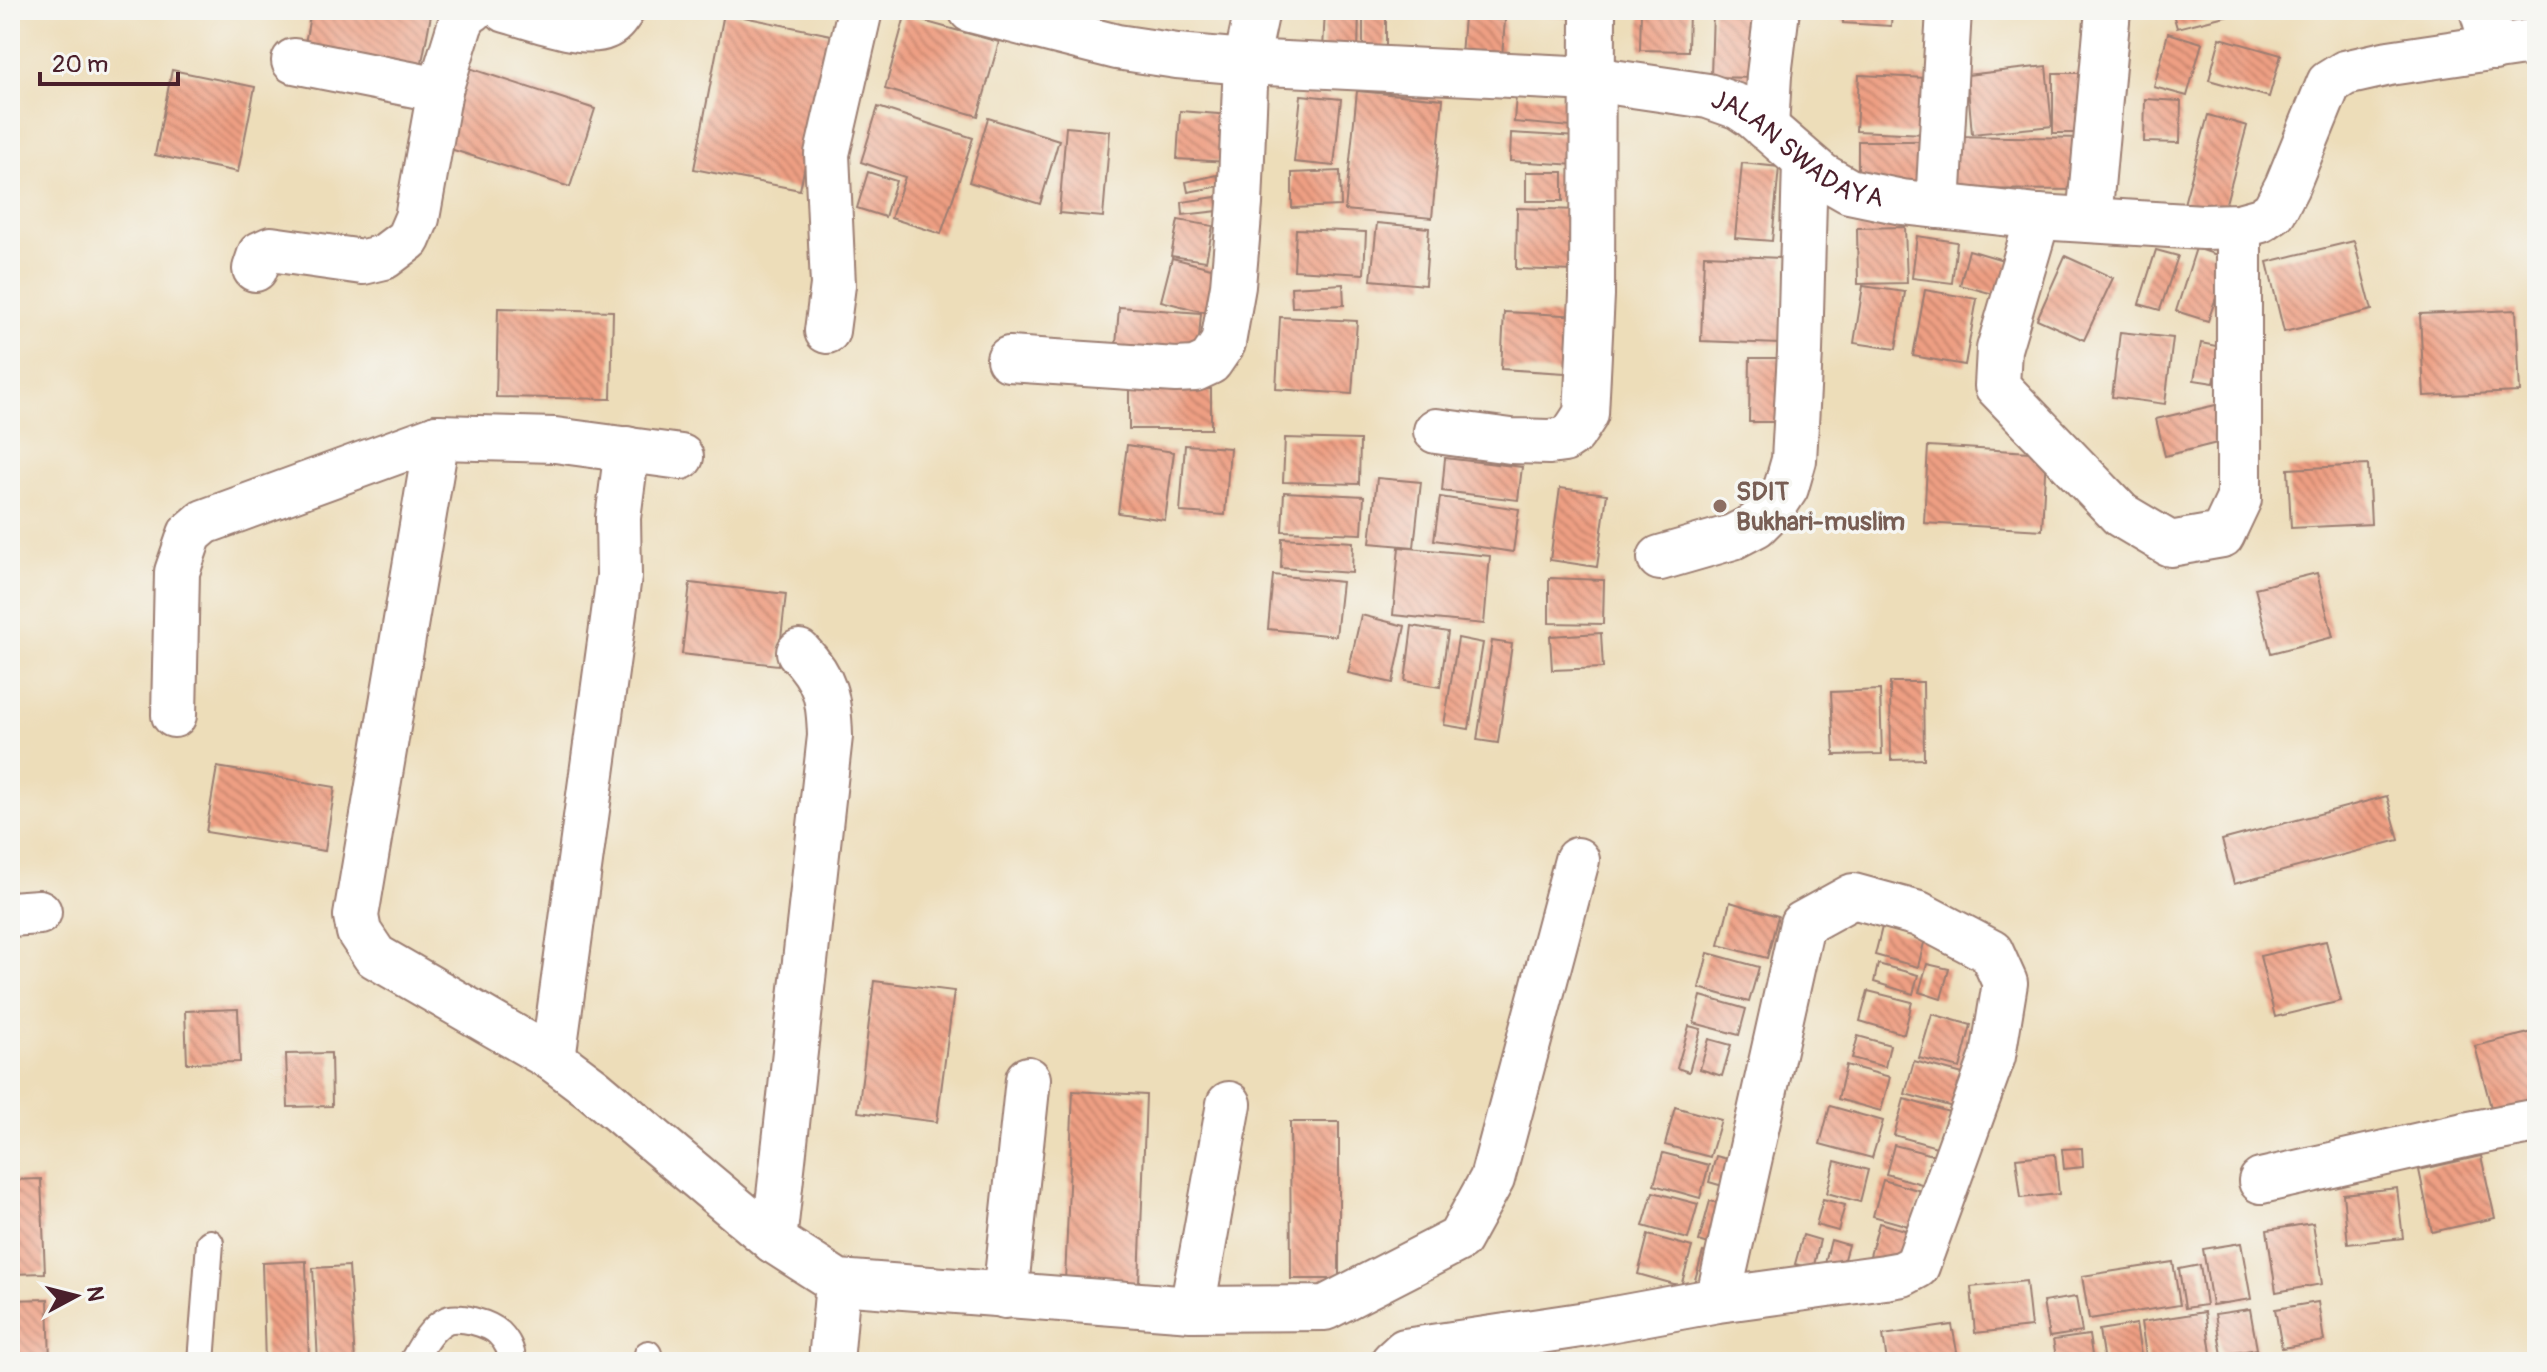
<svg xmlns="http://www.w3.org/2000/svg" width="2547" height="1372" font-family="Pangolin,sans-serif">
	<defs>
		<pattern id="building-back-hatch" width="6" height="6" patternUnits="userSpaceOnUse" patternTransform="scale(2)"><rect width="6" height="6" fill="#ee9f83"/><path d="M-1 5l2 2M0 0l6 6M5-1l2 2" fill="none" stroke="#c3816b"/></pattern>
	</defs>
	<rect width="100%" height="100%" fill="#f6f6f2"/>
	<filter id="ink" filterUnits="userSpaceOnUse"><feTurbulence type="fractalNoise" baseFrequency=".0125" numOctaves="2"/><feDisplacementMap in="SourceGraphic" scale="16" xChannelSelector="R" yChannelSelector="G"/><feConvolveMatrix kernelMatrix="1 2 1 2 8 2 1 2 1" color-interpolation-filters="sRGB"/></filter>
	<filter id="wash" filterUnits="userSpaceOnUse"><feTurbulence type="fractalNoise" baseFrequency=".006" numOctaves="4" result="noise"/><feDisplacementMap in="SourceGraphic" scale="32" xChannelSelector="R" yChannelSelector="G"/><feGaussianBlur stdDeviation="1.8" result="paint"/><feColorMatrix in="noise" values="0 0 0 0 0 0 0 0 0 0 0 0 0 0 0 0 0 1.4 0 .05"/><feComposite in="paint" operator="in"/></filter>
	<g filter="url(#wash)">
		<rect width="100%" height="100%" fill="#edddb9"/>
		<g id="blocks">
			<!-- building -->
			<g fill="url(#building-back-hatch)">
				<path d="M311 10H407L431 15 419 78 303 55Z"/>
				<path d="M1325 10H1359L1358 52 1323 50Z"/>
				<path d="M1472 10H1580V18L1472 12Z"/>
				<path d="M1641 10H1689L1688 51 1640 50Z"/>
				<path d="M1713 10H1758L1756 78 1711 77Z"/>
				<path d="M1843 10H1892L1891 26 1843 23Z"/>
				<path d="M2172 10H2245V11L2177 28Z"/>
				<path d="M724 13 831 35 800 190 694 169Z"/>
				<path d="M905 16 999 42 978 116 885 89Z"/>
				<path d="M1464 17 1505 20 1501 69 1460 67Z"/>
				<path d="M1363 18H1386V57L1363 56Z"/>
				<path d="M2168 33 2202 43 2187 96 2154 87Z"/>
				<path d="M2220 38 2281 55 2269 97 2209 80Z"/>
				<path d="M2046 66 2052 126 1972 134 1967 75Z"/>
				<path d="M466 67 595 109 570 187 441 146Z"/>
				<path d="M172 70 255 87 238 172 155 155Z"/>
				<path d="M2053 73H2090L2091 133H2053Z"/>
				<path d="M1859 75 1928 78 1926 134 1856 131Z"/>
				<path d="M1357 91 1443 99 1432 218 1345 210Z"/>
				<path d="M1301 95 1341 99 1334 166 1294 162Z"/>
				<path d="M1516 95 1585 100 1583 128 1514 122Z"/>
				<path d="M2145 99 2181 101 2180 143 2144 142Z"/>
				<path d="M878 107 973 138 941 234 891 218 905 177 861 162Z"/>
				<path d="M1180 111 1231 115 1228 162 1177 159Z"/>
				<path d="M2208 115 2247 126 2223 214 2184 204Z"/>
				<path d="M988 118 1059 140 1040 204 969 182Z"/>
				<path d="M1066 127 1110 131 1103 217 1059 213Z"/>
				<path d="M1511 133 1578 137 1577 165 1510 161Z"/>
				<path d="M1946 136 2087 138V190L1946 189Z"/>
				<path d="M1858 141H1928V188L1858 187Z"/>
				<path d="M1742 163 1779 167 1772 241 1735 238Z"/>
				<path d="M1340 171 1341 206 1292 208V173Z"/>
				<path d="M868 172 896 181 885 217 857 208Z"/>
				<rect x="1526" y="172" width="37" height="29"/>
				<path d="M1217 175 1220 186 1188 192 1186 182Z"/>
				<path d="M1216 197 1218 211 1183 215 1182 202Z"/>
				<path d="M1517 208 1578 210 1577 271 1516 269Z"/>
				<path d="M1178 220 1213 226 1206 261 1171 256Z"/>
				<path d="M1377 223 1429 228 1425 285 1371 280Z"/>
				<path d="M1905 227 1907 283 1858 284 1857 228Z"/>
				<path d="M1296 229 1366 232 1364 274 1294 270Z"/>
				<path d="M1917 236 1957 242 1952 283 1912 278Z"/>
				<path d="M2354 241 2372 310 2284 332 2267 262Z"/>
				<path d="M2196 248 2229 259 2208 321 2176 311Z"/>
				<path d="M1969 250 2010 262 2001 296 1960 285Z"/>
				<path d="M2156 250 2178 256 2160 310 2139 304Z"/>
				<path d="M1704 255 1783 258 1780 344 1701 341Z"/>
				<path d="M2065 256 2113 278 2084 340 2037 319Z"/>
				<path d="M1172 258 1219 270 1208 313 1161 301Z"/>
				<path d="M1343 284 1344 305 1292 307 1291 287Z"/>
				<path d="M1863 286 1905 292 1896 349 1854 343Z"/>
				<path d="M1925 290 1977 299 1965 365 1913 356Z"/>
				<path d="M1119 307 1201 313 1197 365 1115 359Z"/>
				<path d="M498 308 613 311 611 399 496 397Z"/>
				<path d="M2516 310 2520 392 2424 396 2420 314Z"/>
				<path d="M1504 312 1583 316 1581 374 1501 369Z"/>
				<path d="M1280 317 1357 321 1352 394 1276 389Z"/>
				<path d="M2120 332 2173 338 2165 404 2112 397Z"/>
				<path d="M2201 343 2221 347 2214 383 2194 380Z"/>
				<path d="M1750 358H1782L1781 422H1749Z"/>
				<rect x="1129" y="389" width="82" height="40"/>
				<path d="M2220 404 2229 440 2165 456 2156 419Z"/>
				<path d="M1285 438 1360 440 1359 484 1283 482Z"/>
				<path d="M1127 445 1174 452 1165 520 1118 513Z"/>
				<path d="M1185 445 1230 448 1225 515 1180 512Z"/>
				<path d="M1928 446 2046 453 2042 530 1924 523Z"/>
				<path d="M1445 458 1522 467 1518 500 1442 491Z"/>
				<path d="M2368 465 2371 524 2291 528 2288 469Z"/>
				<path d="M1377 478 1421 482 1414 547 1370 543Z"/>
				<path d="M1560 488 1607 494 1597 567 1550 560Z"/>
				<path d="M1284 492 1364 496 1362 534 1282 531Z"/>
				<path d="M1440 497 1519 509 1513 552 1434 540Z"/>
				<path d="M1282 538 1353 542 1352 573 1281 568Z"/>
				<path d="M1399 547 1490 556 1484 624 1393 615Z"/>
				<path d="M2317 573 2333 637 2271 653 2255 588Z"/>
				<path d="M1273 575 1342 582 1336 636 1268 629Z"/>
				<path d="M1549 578 1604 580 1603 624 1549 623Z"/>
				<path d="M690 583 786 594 778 665 682 654Z"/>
				<path d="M1361 615 1405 626 1393 683 1348 673Z"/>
				<path d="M1412 626 1448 632 1440 687 1405 681Z"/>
				<path d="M1601 633 1603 668 1552 670 1550 636Z"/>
				<path d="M1458 638 1483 643 1469 729 1444 725Z"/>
				<path d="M1492 641 1512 644 1498 743 1477 740Z"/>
				<path d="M1890 682H1923L1924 759 1891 760Z"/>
				<path d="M1880 690 1882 754 1834 755 1831 692Z"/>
				<path d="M217 767 335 787 325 851 206 832Z"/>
				<path d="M2387 796 2399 840 2234 884 2222 840Z"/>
				<path d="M1730 902 1778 916 1767 958 1719 945Z"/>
				<path d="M1882 927 1925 939 1918 967 1875 955Z"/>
				<path d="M2326 941 2341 1001 2275 1017 2260 956Z"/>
				<path d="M1708 953 1759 967 1749 1002 1699 988Z"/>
				<path d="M1878 964 1918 975 1913 994 1874 982Z"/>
				<path d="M1927 964 1949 969 1941 999 1919 992Z"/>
				<path d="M874 981 954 991 937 1122 858 1112Z"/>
				<path d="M1868 991 1912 1002 1904 1034 1860 1021Z"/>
				<path d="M1701 996 1746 1009 1739 1035 1694 1023Z"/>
				<path d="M238 1009 240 1062 187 1063 185 1011Z"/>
				<path d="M1932 1014 1971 1025 1960 1068 1919 1058Z"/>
				<path d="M1689 1026 1701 1029 1689 1072 1677 1068Z"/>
				<path d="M2537 1031V1117L2496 1127 2475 1046Z"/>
				<path d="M1858 1036 1890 1045 1885 1067 1852 1058Z"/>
				<path d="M1709 1039 1731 1045 1722 1076 1700 1069Z"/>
				<path d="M331 1053 332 1106 288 1107 286 1054Z"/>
				<path d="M1914 1061 1963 1074 1953 1107 1905 1094Z"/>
				<path d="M1846 1065 1890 1077 1881 1111 1838 1099Z"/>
				<path d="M1073 1091 1146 1095 1139 1283 1065 1281Z"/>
				<path d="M1904 1099 1949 1112 1940 1148 1894 1135Z"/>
				<path d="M1830 1106 1883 1121 1872 1158 1820 1144Z"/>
				<path d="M1675 1107 1721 1120 1710 1157 1665 1145Z"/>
				<path d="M1290 1122H1339V1279H1291Z"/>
				<path d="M1894 1145 1933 1155 1925 1185 1886 1174Z"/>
				<path d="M2082 1148 2083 1167 2064 1169 2062 1149Z"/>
				<path d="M1663 1153 1709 1165 1700 1198 1654 1185Z"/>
				<path d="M2055 1154 2059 1194 2021 1198 2016 1158Z"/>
				<path d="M1716 1156 1746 1164 1740 1191 1709 1182Z"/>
				<path d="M2481 1156 2495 1218 2432 1232 2419 1170Z"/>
				<path d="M1835 1161 1868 1170 1860 1202 1827 1193Z"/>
				<path d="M41 1179 45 1273 10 1274V1180Z"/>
				<path d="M1883 1180 1921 1191 1912 1227 1873 1216Z"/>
				<path d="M2397 1188 2403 1238 2348 1244 2343 1194Z"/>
				<path d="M1653 1192 1698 1204 1688 1239 1643 1226Z"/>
				<path d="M1823 1199 1845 1205 1838 1231 1816 1225Z"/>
				<path d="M1710 1201 1737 1208 1726 1249 1699 1241Z"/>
				<path d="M1879 1223 1912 1232 1901 1271 1868 1263Z"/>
				<path d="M2313 1223 2322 1284 2276 1292 2267 1230Z"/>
				<path d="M1648 1235 1692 1247 1681 1286 1638 1274Z"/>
				<path d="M1803 1235 1820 1240 1813 1269 1795 1264Z"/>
				<path d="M1831 1240 1848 1245 1838 1280 1822 1275Z"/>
				<path d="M2241 1243 2251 1299 2212 1305 2203 1249Z"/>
				<path d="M1703 1252 1721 1257 1692 1290Z"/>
				<path d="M306 1261 309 1362H265L262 1263Z"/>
				<path d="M2173 1262 2180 1305 2089 1319 2082 1276Z"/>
				<path d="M2200 1265 2206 1305 2185 1308 2179 1269Z"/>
				<path d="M349 1266 355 1362H318L313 1268Z"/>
				<path d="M2026 1281 2031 1327 1975 1333 1971 1287Z"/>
				<path d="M2076 1297 2082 1332 2049 1337 2043 1302Z"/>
				<path d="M48 1299 50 1362H10V1300Z"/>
				<path d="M2318 1302 2324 1341 2282 1348 2275 1309Z"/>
				<path d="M2250 1309 2257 1349 2222 1355 2215 1314Z"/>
				<path d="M2205 1312 2211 1353 2147 1362 2141 1322Z"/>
				<path d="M2136 1324 2142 1362H2104L2099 1330Z"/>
				<path d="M1952 1325 1959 1362H1887L1883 1335Z"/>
				<path d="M2089 1335 2093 1362H2057L2053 1340Z"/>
			</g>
		</g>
	</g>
	<g filter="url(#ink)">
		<use href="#blocks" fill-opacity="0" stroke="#9c7e72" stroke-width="2"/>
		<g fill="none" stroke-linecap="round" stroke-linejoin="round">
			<!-- service casing -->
			<g stroke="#9c7e72" stroke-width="30">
				<g id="service">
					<path d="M413 1361C421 1347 430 1329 445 1321 457 1314 490 1324 499 1333 508 1342 511 1350 513 1362"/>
					<path d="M201 1362 210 1243"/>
					<path d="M647 1362 648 1354"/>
				</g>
			</g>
			<!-- minor casing -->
			<g stroke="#9c7e72" stroke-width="48">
				<g id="minor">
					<path d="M506 10C529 16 584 37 605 27 613 24 617 17 622 10"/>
					<path id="s1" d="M971 10 1117 47 1177 56 1246 62 1592 79 1708 96 1739 107 1754 117 1821 175 1849 191 1902 202 2038 217 2203 227 2239 226 2261 220 2274 211 2287 186 2329 83 2345 73 2389 63 2537 41"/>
					<path d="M2482 10 2494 48"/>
					<path d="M294 61 440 90"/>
					<path d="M1766 128 1769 75 1777 10"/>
					<path d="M1938 206 1949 10"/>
					<path d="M2038 217 1999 349 1997 386 2121 515 2170 544 2222 535 2239 499V226"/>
					<path d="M2089 220 2108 10"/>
					<path d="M255 269 260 254 271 249 363 262 384 257 408 239 417 218 440 90 460 25 466 13 472 10"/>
					<path d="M827 331 833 285 827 154 860 10"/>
					<path d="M1009 359 1176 370 1195 369 1210 362 1223 343 1233 286 1240 204 1246 62 1257 10"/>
					<path d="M1436 431 1511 441 1549 442 1564 440 1573 434 1586 414 1592 295 1593 10"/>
					<path d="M437 437 356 916 359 932 375 956 553 1059 593 1089 774 1241 838 1282 1192 1309 1325 1308 1459 1239 1492 1179 1577 860"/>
					<path d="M1660 558 1733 537 1756 525 1773 508 1786 488 1794 460 1800 352 1805 162"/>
					<path d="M174 715 177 572 190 534 204 522 437 437 555 440 681 457"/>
					<path d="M10 914 39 912"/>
					<path d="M553 1059 619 576 618 518 627 449"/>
					<path d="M2261 1181 2469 1134 2537 1121"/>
					<path d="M774 1241 830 736C829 699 826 680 799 652"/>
					<path d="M1005 1296 1028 1079"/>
					<path d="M1192 1309 1229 1104"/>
					<path d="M831 1362 838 1282"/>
					<path d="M1393 1362 1405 1351 1587 1324 1718 1300 1885 1277 1902 1274 1917 1266 1993 1056 2005 983 1991 952 1919 914 1853 896 1802 924 1718 1300"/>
				</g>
			</g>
			<!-- service -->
			<use href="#service" stroke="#fff" stroke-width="26"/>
			<!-- minor -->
			<use href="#minor" stroke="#fff" stroke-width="44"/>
		</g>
	</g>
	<!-- markers -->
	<circle fill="#8d6e63" stroke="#f6f6f2" stroke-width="3" cx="1720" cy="506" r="8"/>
	<g text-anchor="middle" stroke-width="7" stroke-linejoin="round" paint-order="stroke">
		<!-- street labels -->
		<g font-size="26" fill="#4a1f2b" stroke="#f6f6f2">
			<text dy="9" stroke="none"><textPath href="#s1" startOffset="850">JALAN SWADAYA</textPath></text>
		</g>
		<!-- education labels -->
		<g font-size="26" font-weight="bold" fill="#785e54" stroke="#f6f6f2" text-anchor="start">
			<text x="1736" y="500">SDIT<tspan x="1736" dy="30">Bukhari-muslim</tspan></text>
		</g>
	</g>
	<!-- margin -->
	<rect width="2547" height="1372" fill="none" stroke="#f6f6f2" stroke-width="40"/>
	<!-- north arrow -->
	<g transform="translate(76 1296) rotate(83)" stroke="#f6f6f2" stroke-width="6" paint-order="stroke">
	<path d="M0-6L14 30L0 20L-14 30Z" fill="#4a1f2b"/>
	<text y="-12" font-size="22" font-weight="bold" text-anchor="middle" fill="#4a1f2b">N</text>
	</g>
	<!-- scale -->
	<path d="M40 72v12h138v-12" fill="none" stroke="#4a1f2b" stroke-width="4"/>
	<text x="52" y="72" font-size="24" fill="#4a1f2b" stroke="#f6f6f2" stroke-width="6" paint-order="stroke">20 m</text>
</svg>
